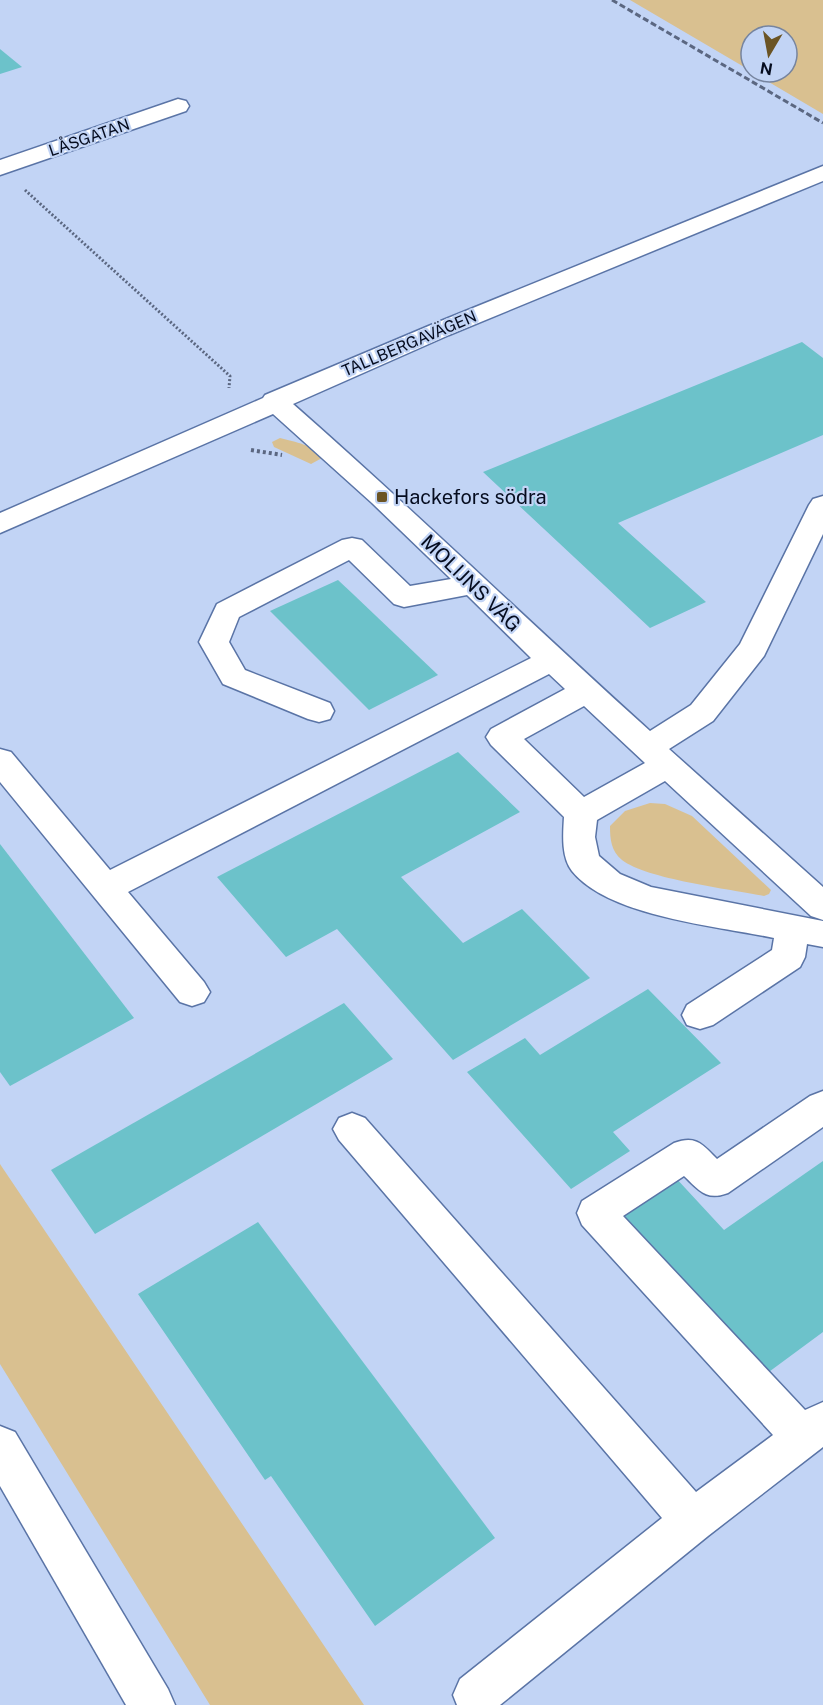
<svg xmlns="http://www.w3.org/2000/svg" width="823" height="1705" font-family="'Public Sans',sans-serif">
	<rect width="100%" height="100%" fill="#c2d4f5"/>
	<!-- green -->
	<g fill="#d9c090">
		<path d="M630 0H823V114L752 72H787V36H751V71Z"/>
		<path d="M280 438C295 442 315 445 322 458L311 464 274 447 272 442Z"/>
		<path d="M650 803 665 804 692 816 771 890 769 894 764 896C730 889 646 879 622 860 611 851 610 839 610 826L625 811Z"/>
		<path d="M0 1164 4 1170 364 1705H210L0 1364Z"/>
	</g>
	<!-- building -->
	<g fill="#6cc2ca">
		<path d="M0 49 22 67 0 74Z"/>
		<path d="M802 342 823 358V435L618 523 706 602 650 628 483 472Z"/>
		<path d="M338 580 354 595 438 675 369 710 270 611Z"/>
		<path d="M458 752 520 812 401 877 463 943 522 909 590 978 453 1060 337 929 286 957 217 877Z"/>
		<path d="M0 844 134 1018 10 1086 0 1072Z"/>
		<path d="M648 989 721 1063 613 1132 630 1151 571 1189 467 1072 525 1038 540 1055Z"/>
		<path d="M344 1003 393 1059 95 1234 51 1170Z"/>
		<path d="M823 1161V1332L762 1377 619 1214 674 1176 724 1230Z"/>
		<path d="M258 1222 495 1538 375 1626 271 1476 265 1480 138 1294Z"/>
	</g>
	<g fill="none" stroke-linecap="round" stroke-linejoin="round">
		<!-- minor casing -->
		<g stroke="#5a74a6" stroke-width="3">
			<g id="minor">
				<path d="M178 99 186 101 189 106 186 111 0 175V160Z"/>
				<path d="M823 166V181L449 335 293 404C415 511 530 623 650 731L691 705 740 644 809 505 813 499 823 496V534L764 656 713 721 669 749 823 887V920L811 916 665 781 597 820 595 837 599 856 620 874 651 887 823 921V947L807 944 805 957 800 967 713 1025 700 1029 687 1025 682 1015 687 1005 772 950 774 938C718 926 609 917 572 871 561 857 563 834 564 817L491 745 486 737 491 729 565 689 549 674 128 892 204 982 210 992 204 1002 192 1006 180 1002 0 782V749L11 752 110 870 531 658 467 595 404 607 394 604 349 560 239 617 229 642 245 670 330 703 334 711 330 719 319 722 308 719 223 684 199 642 217 604 342 540 352 538 362 540 410 586 451 579 372 503 273 414 0 533V513L263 398 265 395 431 325ZM584 706 645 763 584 797 524 739Z"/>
				<path d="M823 1091V1127L728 1193C706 1201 700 1191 684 1176L623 1216 805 1410 823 1402V1447L708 1536 500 1705H457L453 1695 460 1679 662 1518 339 1140 333 1129 339 1118 352 1113 365 1118 696 1492 773 1435 582 1225 577 1213 582 1201 674 1143C696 1135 702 1144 717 1159L810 1096Z"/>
				<path d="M0 1426 15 1432 168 1689 175 1705H126L0 1486Z"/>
			</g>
		</g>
		<!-- path-far1 -->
		<path stroke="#5b6781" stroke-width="3" stroke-dasharray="2 2" stroke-linecap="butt" d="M25 190 230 376 229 388"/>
		<!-- path -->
		<path stroke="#5b6781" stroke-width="4" stroke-dasharray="3 3" stroke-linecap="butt" d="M251 450 282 455"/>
		<!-- minor -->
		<use href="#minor" fill="#fff" fill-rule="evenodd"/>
		<!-- rail -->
		<path stroke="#5b6781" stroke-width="3" stroke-dasharray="6 3" stroke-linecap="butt" d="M612 0 823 123"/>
	</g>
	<!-- markers -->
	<rect fill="#6b5424" stroke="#c2d4f5" stroke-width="2" x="376" y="491" width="12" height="12" rx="3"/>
	<g text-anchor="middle" stroke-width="4.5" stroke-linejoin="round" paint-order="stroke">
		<!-- far-street labels -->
		<g font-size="16" fill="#050c1f" stroke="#c2d4f5">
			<text transform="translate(89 137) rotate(-19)" y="6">LÅSGATAN</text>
			<text transform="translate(409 343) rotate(-23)" y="6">TALLBERGAVÄGEN</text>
		</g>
		<!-- poi labels -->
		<g font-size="20" fill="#050c1f" stroke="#c2d4f5" text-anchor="start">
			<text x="394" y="504">Hackefors södra</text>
		</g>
		<!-- street labels -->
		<g font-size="20" fill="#050c1f" stroke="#c2d4f5">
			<text transform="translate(471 583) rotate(44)" y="7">MOLIJNS VÄG</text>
		</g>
	</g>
	<!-- north arrow -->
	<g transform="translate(769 54) rotate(190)"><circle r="28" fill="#c2d4f5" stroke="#76849f" stroke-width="1.5"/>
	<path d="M0-4.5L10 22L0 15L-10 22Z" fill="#6b5424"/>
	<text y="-9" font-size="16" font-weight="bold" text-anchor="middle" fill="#050c1f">N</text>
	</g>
</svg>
